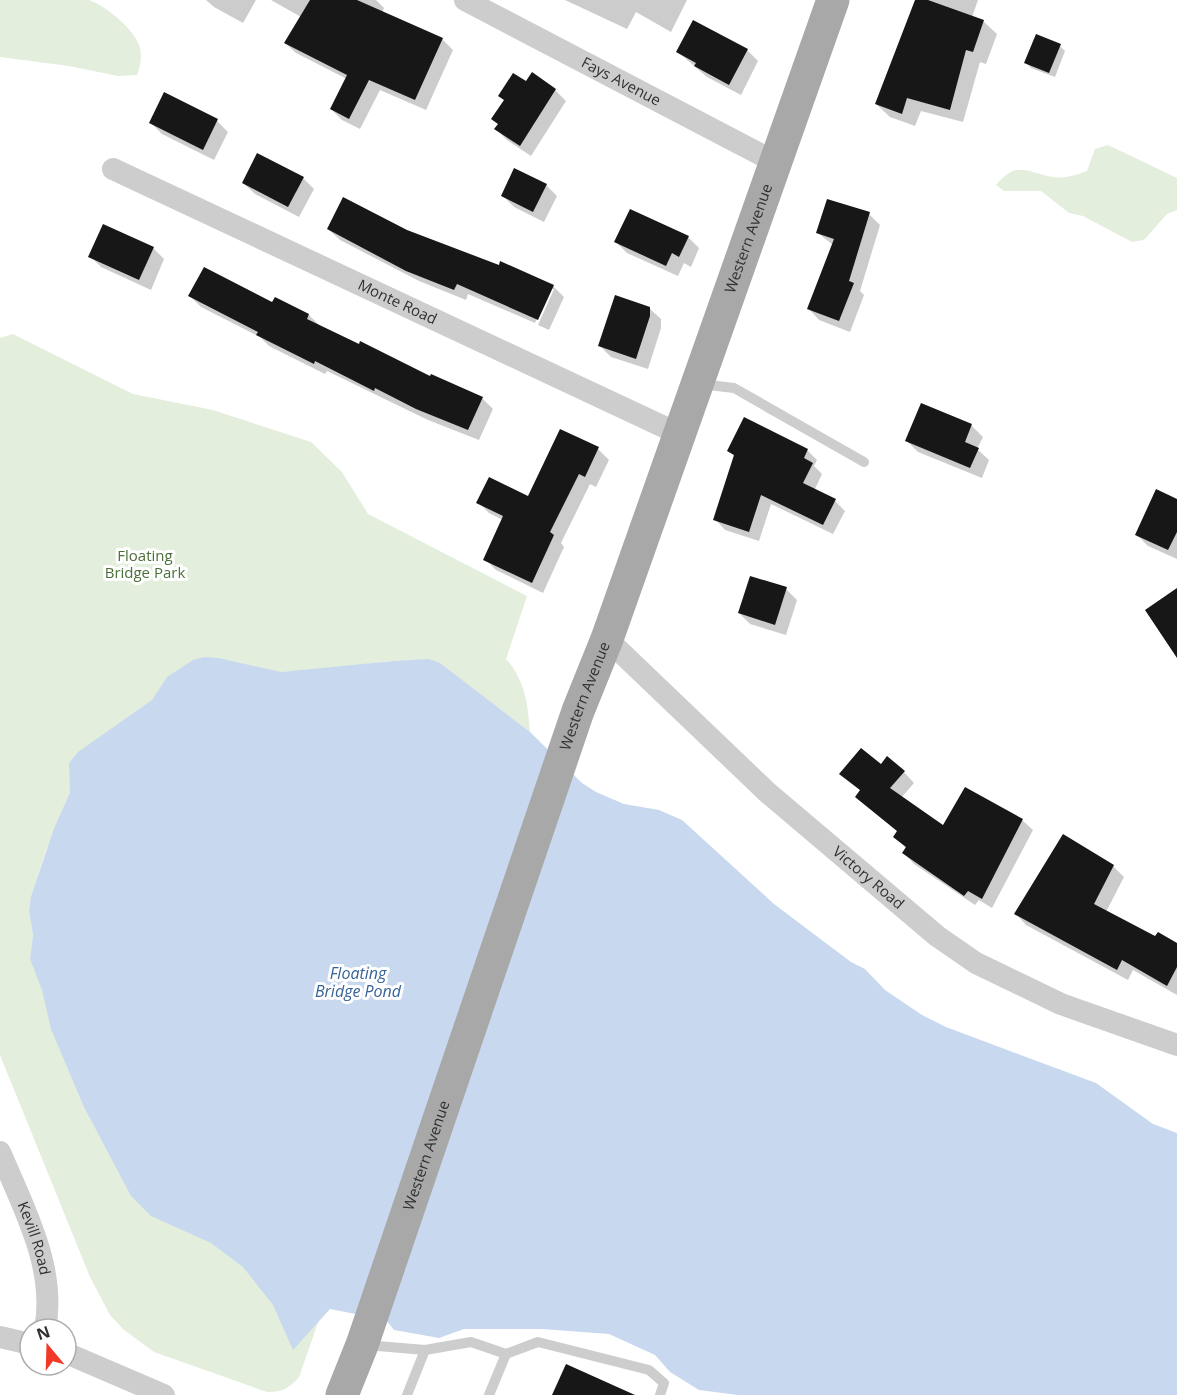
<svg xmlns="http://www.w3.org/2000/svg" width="1177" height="1395" font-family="'Open Sans',sans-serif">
	<rect width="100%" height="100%" fill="#fff"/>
	<!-- green -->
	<g fill="#e3eedd">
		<path d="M0 0H89C105 6 131 26 138 43 143 53 141 64 137 75L118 76 69 66 0 57Z"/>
		<path d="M1108 145 1177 178V210L1167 214 1144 240 1132 242 1083 216 1069 213 1041 191H1004L996 185C1018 160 1025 172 1053 177 1065 179 1076 175 1087 171L1095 149Z"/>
		<path d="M13 334 133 394 213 410 311 442 342 472 368 514 527 596 506 659C525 680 528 704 530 732L470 688 390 661 317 670 281 672 264 670 47 848 31 896 29 911 33 935 30 959 35 967 329 1291 299 1377C290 1388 282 1392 267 1392L154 1352 123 1329 110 1315 90 1277 0 1055V338Z"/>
	</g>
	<!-- water -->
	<path fill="#c8d9ef" d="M204 657 218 658 281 672 393 661 429 659 440 663 530 732 582 783 596 792 624 804 659 810 682 820 774 904 851 962 865 969 885 990 922 1015 946 1027 1096 1083 1153 1124 1177 1133V1395H738L699 1390 670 1372 655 1355 609 1334 542 1329H464L439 1338 394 1330 386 1320 330 1309 293 1350 273 1305 243 1267 211 1243 151 1216 131 1196 84 1107 51 1029 42 990 30 959 33 935 29 911 31 896 55 826 70 793 69 763 78 752 152 700 167 677 193 660Z"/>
	<!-- shadow -->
	<g fill="#0003">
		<path d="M206 0H256L243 23 214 7Z"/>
		<path d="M271 0H376L384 8 382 13 442 39 453 50 426 110 380 90 360 129 342 120 331 109 347 79 296 53 285 43 301 17Z"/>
		<path d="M565 0H687L671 32 636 12 627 29Z"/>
		<path d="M916 0H978L972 17 983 21 997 34 986 64 980 62 963 122 921 111 915 126 890 117 876 104Z"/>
		<path d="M1060 46 1065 51 1055 77 1031 68 1026 63Z"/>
		<path d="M747 50 758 61 741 95 707 77 678 52Z"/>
		<path d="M526 83 555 90 566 101 531 156 507 140 496 129 499 125 493 119 505 101 500 96Z"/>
		<path d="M165 94 217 121 228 132 214 160 162 134 151 123Z"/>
		<path d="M303 178 314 189 299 217 255 194 243 183Z"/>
		<path d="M546 185 557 196 544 222 514 207 503 196Z"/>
		<path d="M869 214 880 225 860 291 864 295 850 332 819 320 808 308 833 245 818 233Z"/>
		<path d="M328 229 407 231 553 286 564 297 549 330 538 325 554 289H550L535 323 468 294 466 300 419 281 340 240Z"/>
		<path d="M688 237 699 248 691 267 684 263 678 276 627 253 616 242Z"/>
		<path d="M153 248 164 259 151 290 101 267 90 256Z"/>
		<path d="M190 296 273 304 309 315 320 326 431 378 482 398 493 409 479 440 428 420 327 371 325 374 269 346 260 337 201 307Z"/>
		<path d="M649 308 661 319V328L648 369 611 357 600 346Z"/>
		<path d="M922 405 972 426 983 437 977 449 989 460 982 478 918 452 907 441Z"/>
		<path d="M598 449 609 460 596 487 590 484 561 543 564 547 543 593 496 570 485 559 503 520 489 513 478 502 529 498Z"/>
		<path d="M807 450 817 460 814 466 822 474 814 491 835 501 845 511 833 534 771 504 759 541 725 530 715 519 735 457 729 451Z"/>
		<path d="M1177 500V559L1148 546 1137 535Z"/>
		<path d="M786 589 797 600 786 635 750 624 739 613Z"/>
		<path d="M881 766 904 772 914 783 901 798 943 827 1022 820 1033 830 992 908 979 900 975 905 914 864 904 853 907 849 895 837 898 832 857 796 861 791 841 774Z"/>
		<path d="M1064 836 1113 866 1124 877 1106 912 1156 938 1177 945V995L1133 970 1128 980 1026 925 1016 914Z"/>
	</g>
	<!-- building -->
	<g fill="#171717">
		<path d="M310 0H357L443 38 415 100 369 80 349 119 330 109 347 75 284 43Z"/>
		<path d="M915 0H928L984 20 973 52 966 50 950 110 907 98 902 114 875 104Z"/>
		<path d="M693 20 748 49 729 85 694 66 696 63 676 52Z"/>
		<path d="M1036 34 1061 44 1049 73 1024 63Z"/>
		<path d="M532 72 556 89 520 146 494 129 498 124 491 119 504 100 498 96 513 73 526 81Z"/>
		<path d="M164 92 218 119 203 150 149 123Z"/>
		<path d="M257 153 304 177 288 207 242 183Z"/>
		<path d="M514 168 547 184 533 212 501 196Z"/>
		<path d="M343 197 407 230 499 265 500 261 554 285 538 320 457 284 454 290 406 271 327 229Z"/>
		<path d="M827 199 870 212 849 281 854 283 839 321 807 309 834 239 816 233Z"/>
		<path d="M630 209 689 236 679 257 672 253 666 266 614 242Z"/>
		<path d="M103 224 154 247 139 280 88 257Z"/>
		<path d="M204 267 272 302 275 297 309 314 307 319 359 344 360 341 430 376 431 374 483 397 468 430 416 409 375 388 374 391 315 361 314 364 256 335 258 332 188 296Z"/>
		<path d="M615 295 650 307V316L636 359 598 346Z"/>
		<path d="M921 403 972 424 965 442 979 448 970 468 905 441Z"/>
		<path d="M744 417 808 449 804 458 813 463 803 483 836 499 823 525 761 495 749 532 713 520 734 455 727 451Z"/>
		<path d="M560 429 599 447 585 477 579 474 550 532 554 535 532 583 483 560 503 516 476 503 489 477 528 496Z"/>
		<path d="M1156 489 1177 499V532L1168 550 1135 535Z"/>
		<path d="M750 576 787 587 775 625 738 613Z"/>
		<path d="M1177 588V658L1145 610Z"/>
		<path d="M861 748 881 764 887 756 905 771 890 788 943 825 965 787 1023 819 982 899 968 891 964 896 902 853 906 847 893 837 897 831 855 797 860 790 839 774Z"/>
		<path d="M1063 834 1114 865 1094 904 1155 936 1158 932 1177 943V967L1167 986 1122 960 1117 970 1014 914Z"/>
		<path d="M566 1364 635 1395H552Z"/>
	</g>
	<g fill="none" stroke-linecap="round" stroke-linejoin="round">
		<!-- service -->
		<g stroke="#cdcdcd" stroke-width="10">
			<path d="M700 384 734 388 864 462"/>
			<path d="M366 1345 425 1350 407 1395"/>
			<path d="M425 1350 471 1342 506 1354 538 1342 649 1370 664 1383 660 1395"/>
			<path d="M489 1395 506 1354"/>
		</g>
		<!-- minor -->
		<g stroke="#cdcdcd" stroke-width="22">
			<path id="s1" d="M465 0 775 162"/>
			<path id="s2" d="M113 169 679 434"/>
			<path id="s3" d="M607 639 768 793 937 936 976 963 1061 1004 1177 1045"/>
			<path id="s4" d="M0 1152C23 1207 57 1268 45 1329"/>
			<path d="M0 1337 30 1344"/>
			<path d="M66 1353 164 1395"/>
		</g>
		<!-- primary -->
		<path stroke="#a8a8a8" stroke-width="33" id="s5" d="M342 1395 362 1345 578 711 607 639 833 0"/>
	</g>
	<g text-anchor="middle" stroke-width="6" stroke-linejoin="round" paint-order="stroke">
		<!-- street labels -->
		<g font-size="15" fill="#303030" stroke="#fff">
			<text dy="5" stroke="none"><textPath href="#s1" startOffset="176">Fays Avenue</textPath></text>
			<text dy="5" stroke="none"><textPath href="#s5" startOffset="1226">Western Avenue</textPath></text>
			<text dy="5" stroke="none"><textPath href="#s2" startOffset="314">Monte Road</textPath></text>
			<text dy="5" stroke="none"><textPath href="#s5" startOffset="740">Western Avenue</textPath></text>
			<text dy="5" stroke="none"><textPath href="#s3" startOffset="354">Victory Road</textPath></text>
			<text dy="5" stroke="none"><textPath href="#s5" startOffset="254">Western Avenue</textPath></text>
			<text dy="5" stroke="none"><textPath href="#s4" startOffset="93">Kevill Road</textPath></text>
		</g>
		<!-- park labels -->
		<g font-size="15" fill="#4a6f39" stroke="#fff">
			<text x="145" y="561">Floating<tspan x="145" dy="17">Bridge Park</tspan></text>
		</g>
		<!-- water labels -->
		<g font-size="16" font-style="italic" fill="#376398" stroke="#fff">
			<text x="358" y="979">Floating<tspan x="358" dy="18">Bridge Pond</tspan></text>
		</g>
	</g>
	<!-- north arrow -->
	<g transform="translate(48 1347) rotate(341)"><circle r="28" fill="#ffffff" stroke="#acacac" stroke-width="1.5"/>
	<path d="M0-4.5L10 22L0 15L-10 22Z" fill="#f13927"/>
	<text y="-9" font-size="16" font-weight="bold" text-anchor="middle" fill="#303030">N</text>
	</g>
</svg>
